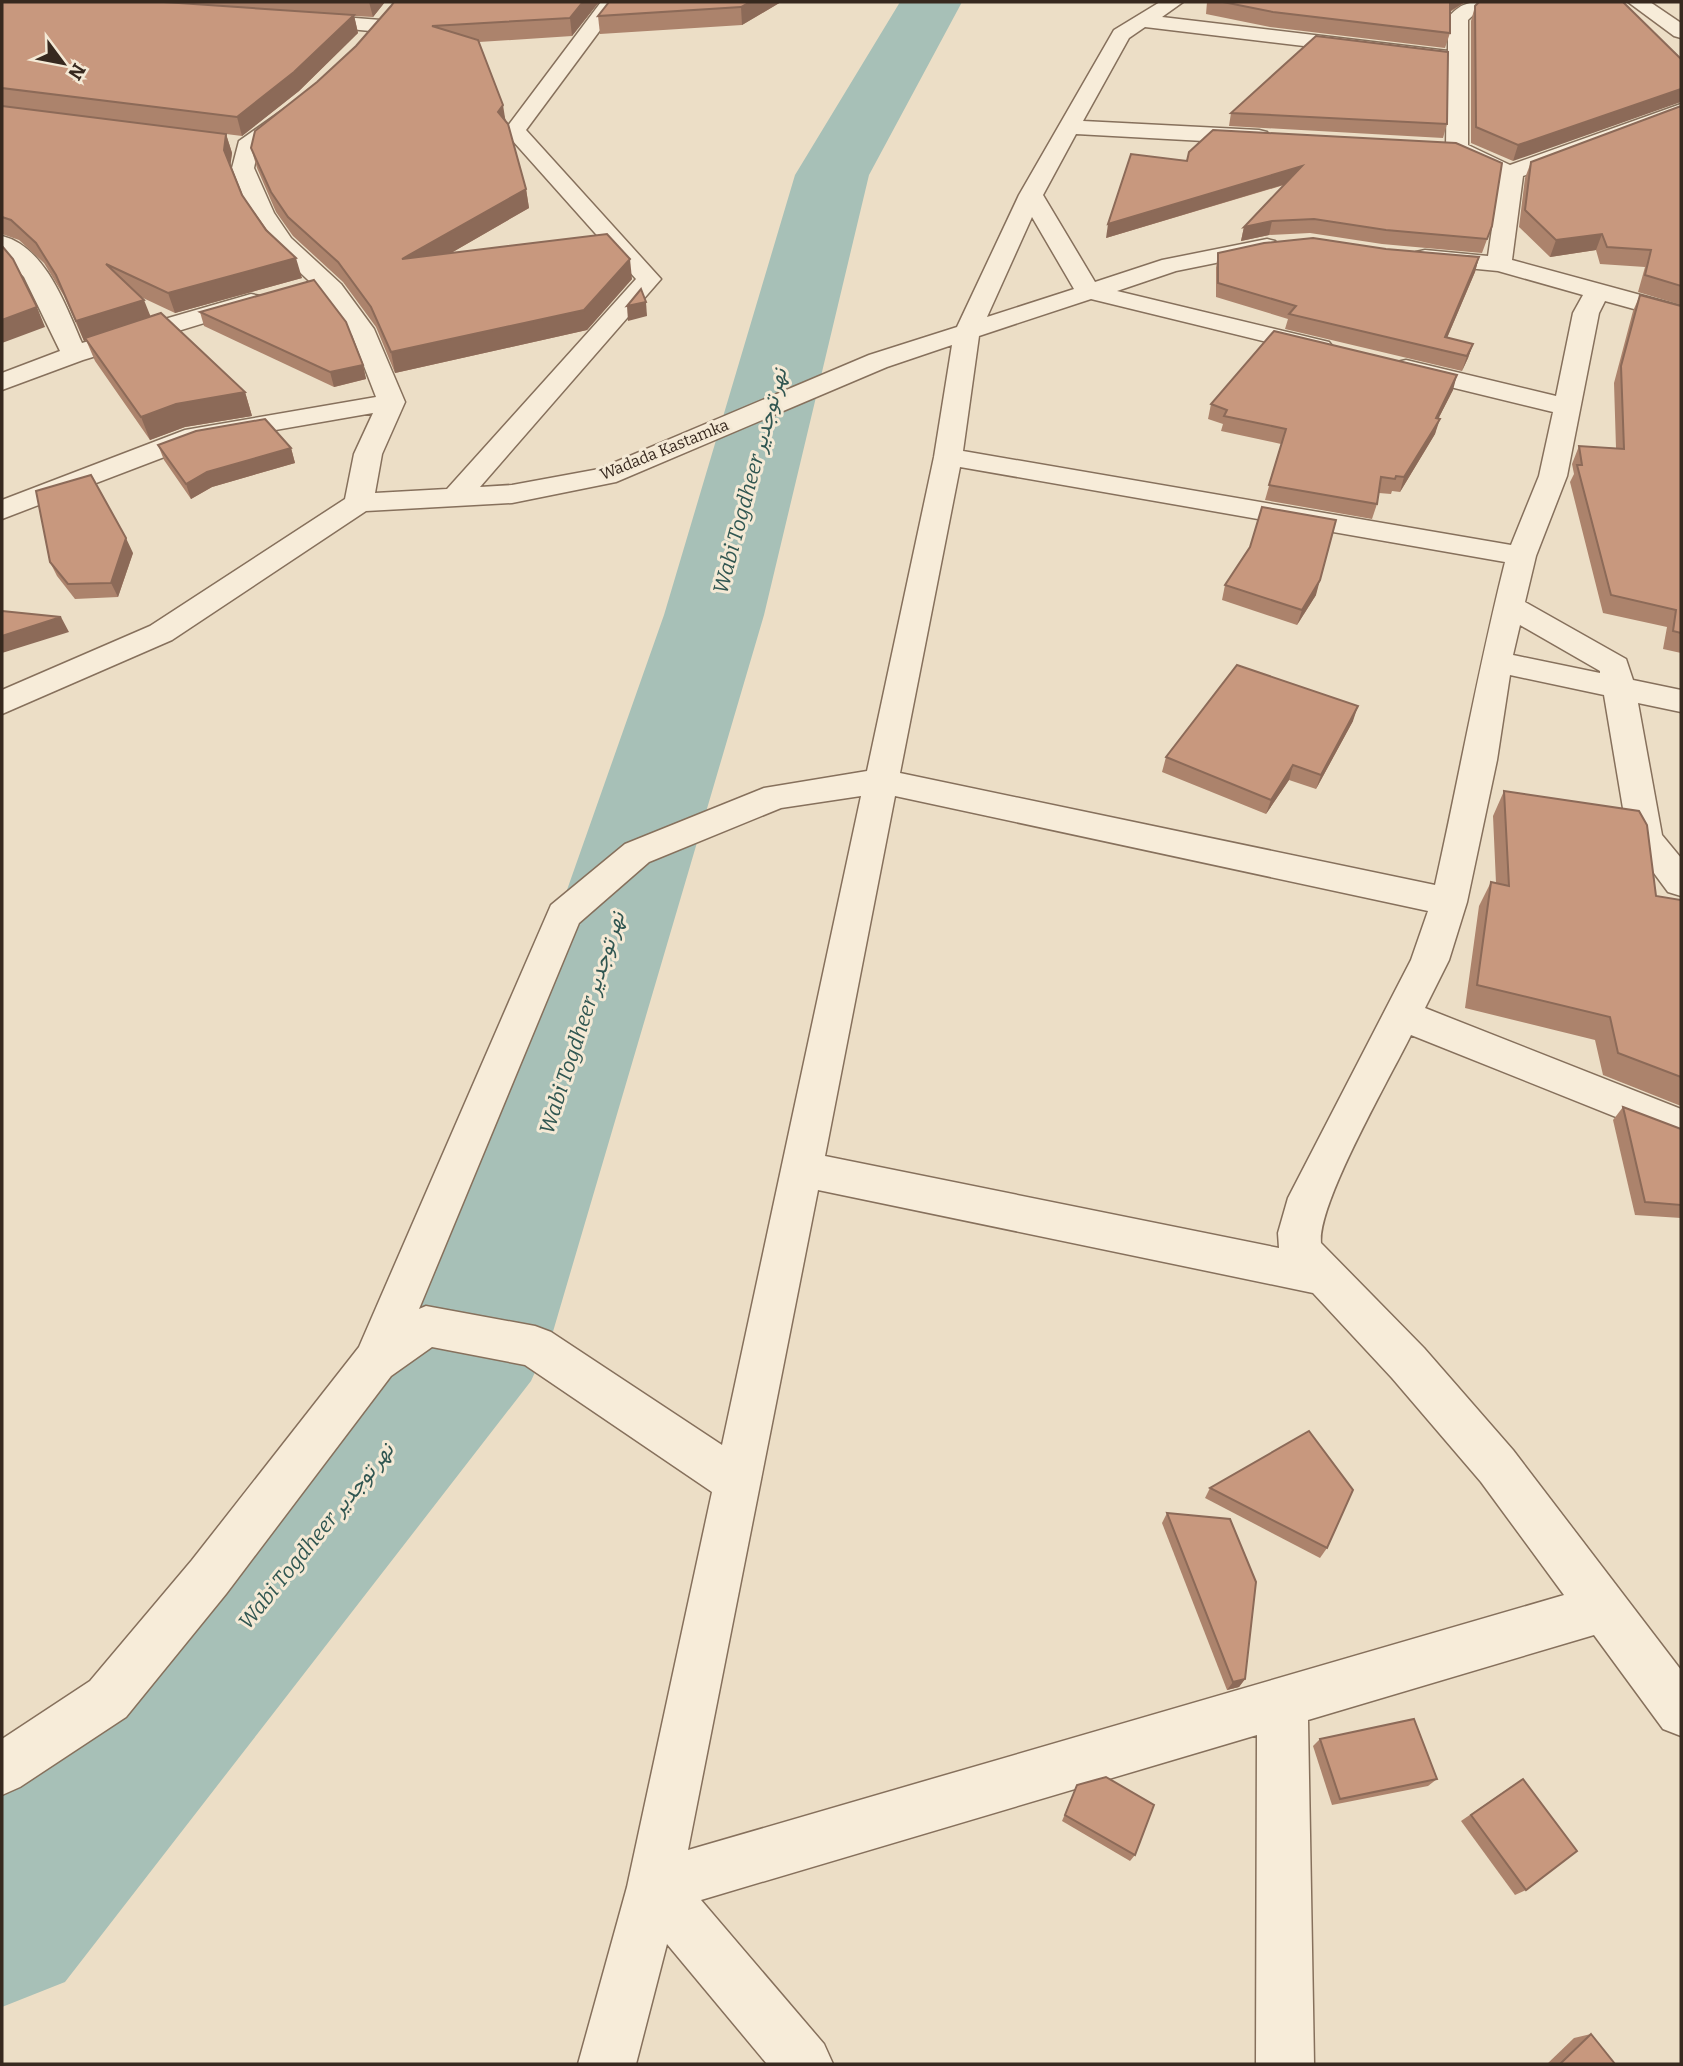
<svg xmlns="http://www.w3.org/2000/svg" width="1683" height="2066" font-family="Bitter,Vazirmatn,serif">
	<rect width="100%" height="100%" fill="#ecdec6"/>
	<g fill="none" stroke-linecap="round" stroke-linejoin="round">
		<!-- river -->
		<path fill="#a7c0b7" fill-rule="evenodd" d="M900 2H962L869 175 764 615 552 1335 531 1381 65 1982 2 2007V1784L423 1298 664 615 795 175Z"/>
		<!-- street casing -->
		<g stroke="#86705c" stroke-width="3">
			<g id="street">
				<path d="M601 2H621L526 130 661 279 480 487 512 485 599 469 869 355 957 327 1019 195 1114 30 1160 2H1183L1162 17 1448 51V18C1460 3 1469 2 1487 2L1468 20V145L1510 165 1681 104V117L1523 176 1512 260 1681 306V322L1605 301 1599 313 1567 476 1536 556 1525 602 1626 659 1633 680 1681 690V712L1638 703 1662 835 1681 858V896L1668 892 1628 838 1604 695 1510 675 1497 760 1467 902 1449 960 1425 1008 1681 1109V1143L1411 1035C1391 1076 1317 1204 1321 1243L1424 1348 1513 1450 1681 1670V1736L1663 1729 1594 1635 1308 1720 1314 2064H1256L1257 1735 701 1900 824 2044 833 2064H767L667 1944 636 2064H578L627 1887 712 1492 525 1365 432 1347 391 1376 226 1594 126 1717 20 1787 2 1795V1739L90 1681 192 1560 359 1347 551 905 625 844 764 788 867 771 934 457 952 345 887 367 616 482 512 503 366 511 172 640 2 714V690L150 626 345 499 354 454 373 413 201 443 2 519V500L185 430 376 397 352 335 323 294 274 248 250 213 232 168 239 141 287 107H303L306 112 258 149 254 168 274 213 291 238 341 284 374 329 405 402 382 454 375 493 447 489 636 279 504 131ZM1145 27 1447 63 1446 148 1449 153 1500 174 1488 256 1425 250 1416 252 1413 257 1416 262 1425 264 1498 271 1583 295 1573 313 1556 396 1406 360 1397 362 1393 368 1397 374 1553 412 1539 476 1511 545 963 451 979 336 1091 299 1320 355 1329 352 1333 347 1329 342 1117 291 1176 271 1275 251 1279 246 1275 241 1267 239 1162 260 1095 282 1043 195 1076 134 1259 144 1267 142 1270 137 1267 132 1259 130 1083 121 1129 38ZM1032 217 1074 289 987 317ZM960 467 1505 562C1478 669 1459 778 1435 885L900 773ZM1520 625 1600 671V673L1513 655ZM861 796 722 1445 551 1332 535 1326 426 1306 419 1309 579 923 649 862 781 808ZM895 796 1428 911 1411 960 1288 1198 1278 1233 1279 1248 825 1156ZM818 1190 1313 1293 1392 1378 1481 1482 1564 1595 688 1850Z"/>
				<path d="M1628 2H1650L1681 23V38L1674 36Z"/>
				<path d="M303 14 381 20 388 22 391 26 388 30 381 32 296 24 293 20 296 16Z"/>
				<path d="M2 236C46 247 66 307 82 343L251 294 260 296 263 301 260 306 83 360 2 390V373L60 351 24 277 2 253Z"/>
			</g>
		</g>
		<!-- street -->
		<use href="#street" fill="#f7ecd9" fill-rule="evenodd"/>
	</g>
	<!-- wall -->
	<g fill="#ac836c">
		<path d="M2 2H385L373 17 354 16 358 33 299 91 242 136 226 134 232 153 230 165 242 195 302 278 175 313 141 297 150 316 245 392 252 416 185 427 150 440 95 361 86 340 84 341 64 296 44 263 19 240 2 234Z"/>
		<path d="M394 2H599L572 36 479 42 506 121 526 189 529 208 451 253 632 279 587 330 395 373 376 327 343 282 293 236 276 212 257 168 251 148 317 82 356 46 391 6Z"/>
		<path d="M609 2H781L742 25 600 34 598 16Z"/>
		<path d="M1207 2H1466L1450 12V33L1445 48 1270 27 1206 14Z"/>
		<path d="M1623 2 1513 161 1471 143V21L1475 6Z"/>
		<path d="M1681 106V305L1638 292 1645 267 1600 264 1596 250 1550 257 1519 227 1525 178 1531 162Z"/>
		<path d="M1231 113 1447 124 1443 138 1229 126Z"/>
		<path d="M1187 161 1492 226 1482 253 1382 244 1310 233 1269 235 1241 241 1244 227 1284 185 1106 238Z"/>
		<path d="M1386 249 1479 257 1475 272 1447 338 1473 344 1468 358 1462 371 1285 329 1288 319 1216 297V268L1218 253Z"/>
		<path d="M1640 295 1681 306V653L1663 649 1667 627 1603 613 1570 482 1574 474 1572 464 1579 446 1616 448 1614 383 1633 311Z"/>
		<path d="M200 312 363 365 366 379 334 387 204 326Z"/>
		<path d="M1453 390 1438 419 1435 434 1400 492 1392 491 1391 494 1379 493 1377 504 1372 519 1265 500 1281 444 1221 431 1223 424 1208 419 1211 404Z"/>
		<path d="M158 445 291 448 295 463 212 487 191 499 164 460Z"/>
		<path d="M133 553 118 597 75 599 57 576 50 562Z"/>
		<path d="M1225 585 1316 595 1297 625 1222 600Z"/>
		<path d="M1353 721 1316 789 1289 780 1266 814 1162 772 1166 757Z"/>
		<path d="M1504 791 1656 896 1681 900V1106L1603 1075 1595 1040 1465 1008 1479 906 1491 882 1496 883 1493 816Z"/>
		<path d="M1623 1107 1681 1129V1218L1635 1215 1613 1120Z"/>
		<path d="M1210 1488 1327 1548 1320 1558 1205 1498Z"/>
		<path d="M1167 1513 1245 1679 1239 1687 1227 1690 1162 1523Z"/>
		<path d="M1320 1739 1437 1779 1428 1786 1332 1805 1313 1746Z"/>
		<path d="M1077 1785 1135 1855 1130 1861 1062 1821Z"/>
		<path d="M1512 1786 1526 1890 1515 1895 1461 1821Z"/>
		<path d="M1591 2034 1615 2064H1547L1574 2038Z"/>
	</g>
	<!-- shaded-wall -->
	<g fill="#8c6a58">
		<path d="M369 2H385L373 17Z"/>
		<path d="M583 2H599L572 36 570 18Z"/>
		<path d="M750 2H781L742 25 741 7Z"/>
		<path d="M1450 2H1465L1450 11 1445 18Z"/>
		<path d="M354 15 358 33 299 91 242 136 237 117Z"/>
		<path d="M1681 89V102L1513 161 1518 145Z"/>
		<path d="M503 105 506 124 498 112Z"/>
		<path d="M226 134 232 153 230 169 224 150Z"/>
		<path d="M1302 166 1299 180 1106 238 1108 224Z"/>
		<path d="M526 189 529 208 406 279 402 259Z"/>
		<path d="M1272 221 1269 235 1241 241 1244 227Z"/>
		<path d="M1602 234 1596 250 1550 257 1556 240Z"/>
		<path d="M1479 257 1475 272 1441 352 1445 337Z"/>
		<path d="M296 258 302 278 175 313 168 293Z"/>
		<path d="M630 259 632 279 587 330 395 373 391 352Z"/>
		<path d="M144 300 152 320 84 341 76 321Z"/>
		<path d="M646 302 647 316 628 321 627 306Z"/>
		<path d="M37 307 45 327 2 343V320Z"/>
		<path d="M1473 344 1468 358 1462 371 1467 356Z"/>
		<path d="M363 365 366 379 334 387 330 372Z"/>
		<path d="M1457 375 1453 390 1431 433 1436 418Z"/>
		<path d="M245 392 252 416 185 427 150 440 141 417 176 404Z"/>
		<path d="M1440 419 1435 434 1400 492 1404 477Z"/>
		<path d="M291 448 295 463 212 487 191 499 186 484 207 472Z"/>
		<path d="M126 538 133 553 118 597 111 583Z"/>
		<path d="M1320 580 1316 595 1297 625 1302 610Z"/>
		<path d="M61 617 69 632 2 653V636Z"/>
		<path d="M1358 706 1353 721 1316 789 1321 775Z"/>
		<path d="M1293 765 1289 780 1266 814 1271 800Z"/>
		<path d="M1245 1679 1239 1687 1227 1690 1233 1682Z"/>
	</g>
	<!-- building -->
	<g fill="#c8987e" stroke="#8c6a58" stroke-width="2">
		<path d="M2 2H164L354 15 294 72 237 117 2 88Z"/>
		<path d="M394 2H583L570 18 432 26 478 40 503 105 498 112 508 124 526 189 402 259 607 234 630 259 584 310 391 352 371 307 338 262 288 217 271 192 251 148 255 131 317 82 356 46 391 6Z"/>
		<path d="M609 2H750L741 7 598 16Z"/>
		<path d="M1223 2H1450V33L1273 12Z"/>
		<path d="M1479 2H1623L1681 59V89L1518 145 1476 127 1475 6Z"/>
		<path d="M1316 36 1448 52 1447 124 1231 113Z"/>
		<path d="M2 106 226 134 224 150 242 195 266 230 296 258 168 293 106 264 144 300 76 321 56 275 36 243 11 220 2 217Z"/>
		<path d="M1681 106V286L1645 275 1651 250 1607 247 1602 234 1556 240 1525 210 1531 162Z"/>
		<path d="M1213 130 1456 143 1502 163 1492 226 1487 239 1386 230 1314 219 1272 221 1244 227 1302 166 1108 224 1131 154 1187 161 1189 152Z"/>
		<path d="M1313 238 1386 249 1479 257 1445 337 1473 344 1467 356 1289 314 1296 306 1218 283V253L1264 243Z"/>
		<path d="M2 246 13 259 37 307 2 320Z"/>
		<path d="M314 280 346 322 363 365 330 372 200 312Z"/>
		<path d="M641 289 646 302 627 306Z"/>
		<path d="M1640 295 1681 306V633L1673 631 1676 610 1611 595 1577 465H1582L1579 446 1624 449 1621 366Z"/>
		<path d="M161 313 245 392 176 404 141 417 85 338Z"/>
		<path d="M1274 331 1457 375 1436 418 1440 419 1404 477 1396 476 1395 479 1381 477 1377 504 1269 485 1286 429 1224 416 1227 410 1211 404Z"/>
		<path d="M265 419 291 448 207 472 186 484 158 445 196 431Z"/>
		<path d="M91 475 126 538 111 583 68 584 50 562 36 491Z"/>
		<path d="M1262 507 1336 520 1320 580 1302 610 1225 585 1250 547Z"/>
		<path d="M2 611 61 617 2 636Z"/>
		<path d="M1237 665 1358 706 1321 775 1293 765 1271 800 1166 757Z"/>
		<path d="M1504 791 1639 811 1647 825 1656 896 1681 900V1077L1618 1053 1610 1017 1477 985 1491 882 1509 886Z"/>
		<path d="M1623 1107 1681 1129V1205L1645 1202Z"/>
		<path d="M1309 1431 1353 1490 1327 1548 1210 1488Z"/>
		<path d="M1167 1513 1230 1519 1256 1582 1245 1679 1233 1682Z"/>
		<path d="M1414 1719 1437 1779 1340 1799 1320 1739Z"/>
		<path d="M1106 1777 1154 1805 1135 1855 1065 1815 1077 1785Z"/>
		<path d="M1523 1779 1577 1851 1526 1890 1471 1815Z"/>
		<path d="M1591 2034 1615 2064H1560Z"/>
	</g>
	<g text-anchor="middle" stroke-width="6" stroke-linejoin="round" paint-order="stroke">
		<!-- far-street labels -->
		<g font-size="16" fill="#37291f" stroke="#f4e9d5">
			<text transform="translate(664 449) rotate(-22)" y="6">Wadada Kastamka</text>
		</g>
		<!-- water labels -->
		<g font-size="21" font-style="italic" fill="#305651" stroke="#f4e9d5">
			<text transform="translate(750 481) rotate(-75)" y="7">Wabi Togdheer نهر توجدير</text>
			<text transform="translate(582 1023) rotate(-72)" y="7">Wabi Togdheer نهر توجدير</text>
			<text transform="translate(316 1536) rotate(-51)" y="7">Wabi Togdheer نهر توجدير</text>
		</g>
	</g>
	<!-- border -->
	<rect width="1683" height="2066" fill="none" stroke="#37291f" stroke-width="7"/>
	<!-- north arrow -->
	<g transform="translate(63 63) rotate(122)" stroke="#f4e9d5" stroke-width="5" paint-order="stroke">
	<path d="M0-5L12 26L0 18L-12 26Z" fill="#37291f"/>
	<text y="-10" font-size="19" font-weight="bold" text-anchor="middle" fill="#37291f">N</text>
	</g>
</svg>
